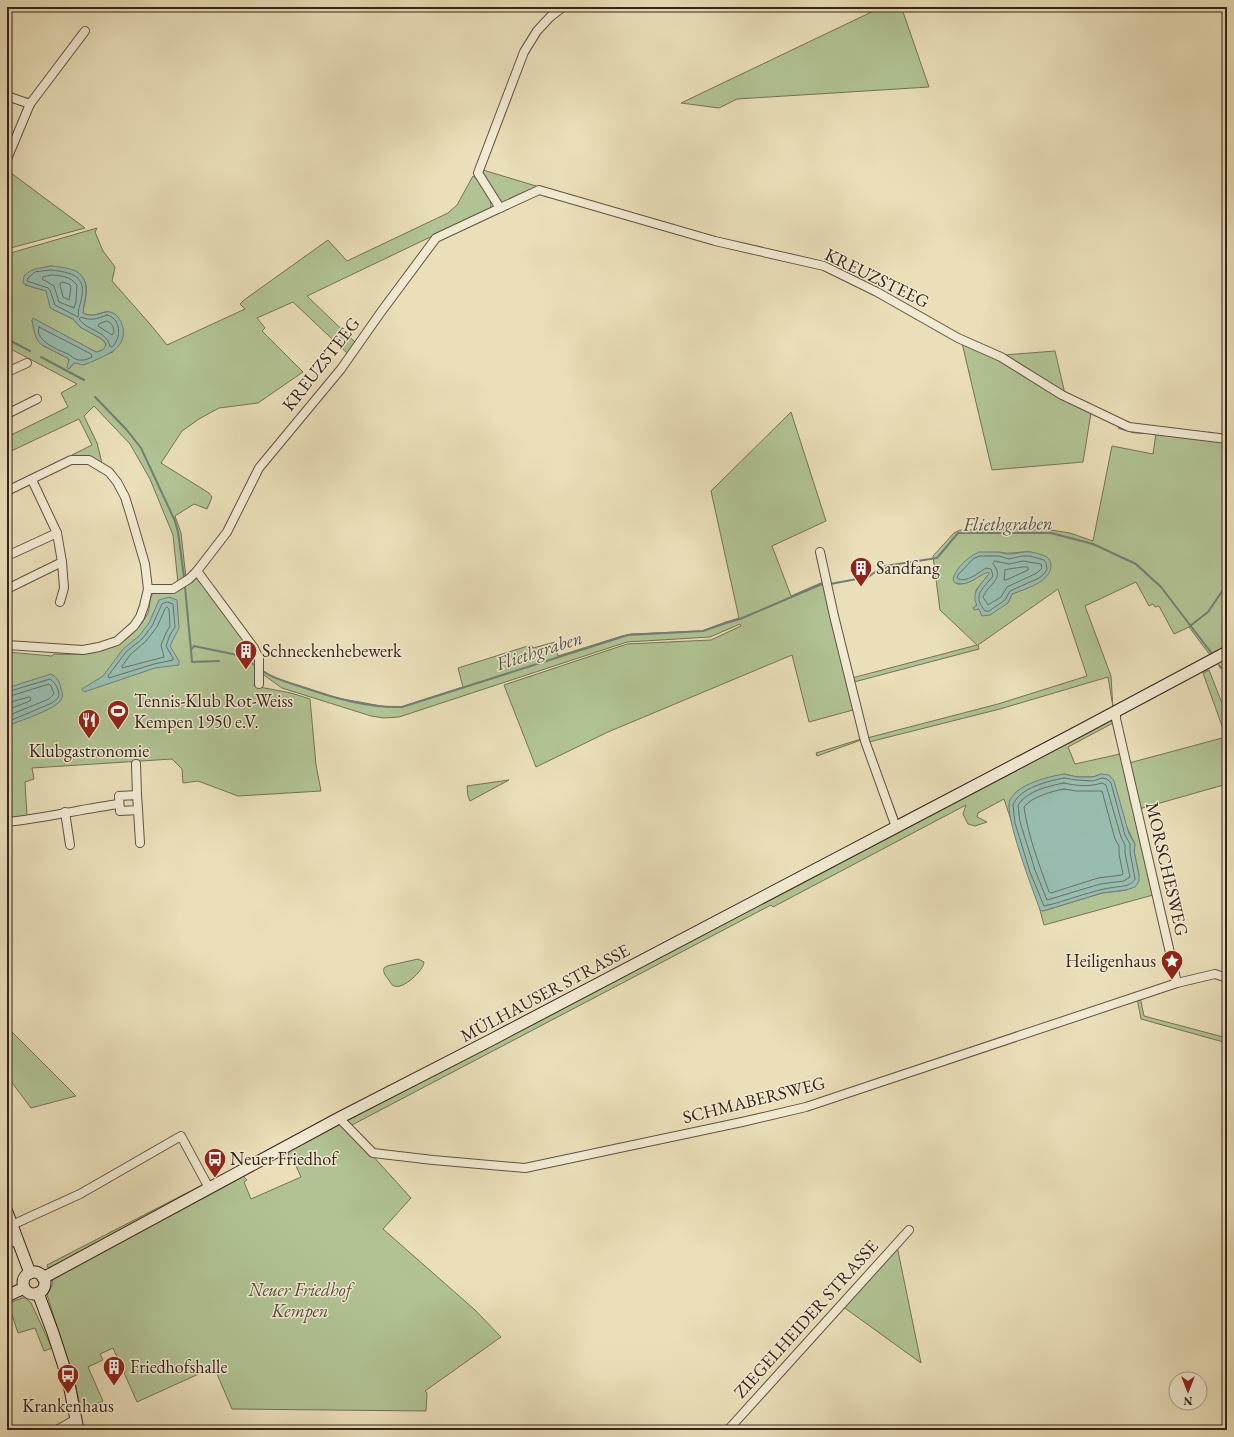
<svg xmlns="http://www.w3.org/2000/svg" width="1234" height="1437" font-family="'EB Garamond',serif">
	<rect width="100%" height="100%" fill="#eadfb9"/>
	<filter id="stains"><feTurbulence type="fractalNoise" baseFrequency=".005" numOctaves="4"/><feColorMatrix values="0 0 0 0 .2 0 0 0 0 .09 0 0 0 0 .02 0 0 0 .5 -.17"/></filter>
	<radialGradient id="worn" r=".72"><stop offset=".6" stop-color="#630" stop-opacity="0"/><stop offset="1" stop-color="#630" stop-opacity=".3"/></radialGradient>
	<!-- green -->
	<g fill="#b1c394" stroke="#747256" fill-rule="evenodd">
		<path d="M882 7H913L903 12 929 87 737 99 719 108 681 103Z"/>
		<path d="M7 170 85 228 7 249Z"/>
		<path d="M483 170 546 189 501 203 484 180Z"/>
		<path d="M473 176C482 182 492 197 491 208L307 296 356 343 348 354 293 302 257 318 265 328 262 331 303 372 258 403 219 408 199 419 182 431 161 463 209 493 212 497 207 509 194 504 175 516 181 533 186 578 178 583 173 535 150 479 130 444 94 406 84 416 97 443 102 463 88 458H75L72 455 92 445 79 419 7 453V437L68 407 61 393 77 384 7 347V254L97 228 95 232 103 251 115 267 112 281 150 324 167 345 245 309 240 304 244 300 328 240 347 261 448 213 457 205ZM51 266C69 271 89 270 86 294 86 301 83 307 83 313 100 321 104 303 118 318L113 352 74 363 69 369V359L42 345C35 339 34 329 32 320L33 319 96 352C101 351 104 350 106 345L104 341 100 338 80 327 73 319 52 309 46 291 25 285 46 267Z"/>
		<path d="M962 343 1001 360 1091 413 1083 462 992 470Z"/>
		<path d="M1055 351 1065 394 1004 355Z"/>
		<path d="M791 412 826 521 772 546 791 596 823 582 861 740 817 756 816 753 861 739 853 710 809 722 792 655 608 732 536 767 504 685 627 644 711 640 741 626 740 624 710 637 627 642 399 717 384 718 371 716 282 688 261 673 262 670 273 677 337 698 387 707H401L463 687 458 668 531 645 533 648 555 642 558 656 622 636 631 634 702 631 726 622 739 618 711 491Z"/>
		<path d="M1156 433 1227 441V648L1118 704 1210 655 1189 627 1174 634 1159 606 1155 607 1153 604 1149 606 1136 582 1085 606 1111 676 1113 710 898 820 894 816 866 739 852 678 977 645 940 610 933 556 954 533 960 530 1044 529 1070 533 1093 541 1112 446 1153 454ZM999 552C1012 555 1019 551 1031 552L1041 581 1012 594 1008 603 979 609 973 608 977 605 976 590 989 574 988 571C977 576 972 584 957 584ZM1058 589 1087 676 998 704 867 738 854 682 979 649 978 645ZM1108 677 1113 707 898 819 869 742 1000 709Z"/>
		<path d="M195 577H198L252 650 258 664 254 686 291 693 310 699 316 765 321 791 238 796 198 781 183 783 182 769 172 759 32 768 34 779 25 782 27 816 7 818V652L52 656 54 654C92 656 126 651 147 615 151 608 148 598 154 592 174 591 180 592 195 577Z"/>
		<path d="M1209 670 1227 716V784L1139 809 1129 763 1226 737 1203 673Z"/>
		<path d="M1109 719 1113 723 1068 747 1075 764 1120 754 1153 895 1044 925 1040 910 1043 911 1102 893 1127 890 1139 875 1134 851 1135 844 1101 774 1093 777H1077L1064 774 1017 791 1010 801 1009 805 1012 823 1004 799 978 813 977 817 987 822 975 826 968 824 963 814 966 805 773 907 771 905 350 1126 347 1120Z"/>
		<path d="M509 780 470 801 468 796 467 786Z"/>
		<path d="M418 959 424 962C424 970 403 990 394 986 391 985 390 981 388 979 385 975 383 973 384 968L387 966Z"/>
		<path d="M1140 997 1144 1016 1227 1038V1043L1141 1019 1137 998Z"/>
		<path d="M7 1027 76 1096 31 1108 7 1076Z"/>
		<path d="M340 1124 371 1154 411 1198 383 1229 475 1310 501 1337 425 1391 427 1393 426 1411 232 1409 214 1367 137 1402 113 1348 100 1354 103 1360 88 1367 103 1401 81 1411 75 1382 47 1295 53 1283 52 1279 242 1175 247 1180 244 1182 251 1199 301 1177 292 1157 288 1159 289 1151Z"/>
		<path d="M204 1184 203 1188 49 1270 47 1265Z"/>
		<path d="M897 1246 921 1363 842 1306Z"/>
		<path d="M22 1298H26L31 1303 52 1348 44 1351 35 1328 18 1333 11 1312 7 1313V1304Z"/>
	</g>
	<!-- water -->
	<g fill="#98bdb0" stroke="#717f74">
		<path d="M51 266C69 268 87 269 86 292 86 299 83 306 83 313 96 320 104 308 113 313 118 315 122 323 123 328 126 346 111 353 98 359 93 361 88 364 83 365 80 365 78 363 74 363L69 369 67 368 69 359 42 345C34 339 34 329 32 320L33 318 96 352C101 351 104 350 106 345L104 341 100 338 80 327 73 319 52 309 50 307 46 291 29 286 23 283 24 276C33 267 39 269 51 266Z"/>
		<path d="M979 552C985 552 991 552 998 552 1002 552 1006 555 1010 554 1018 554 1023 551 1031 552 1039 554 1050 555 1051 564 1052 582 1025 589 1012 594L1008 603 990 615 982 616 979 609 974 610 973 608 977 605C970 593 982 583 989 574L988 572C977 576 969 587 955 583L953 580C955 568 968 557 979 552Z"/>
		<path d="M169 597 177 600 179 628 170 646 179 661V665L155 668 84 692 82 690V689L103 676 123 649 139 636 149 623 159 600Z"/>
		<path d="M51 674C57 677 60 682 61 689 62 691 63 695 62 698 59 709 18 721 7 726V688Z"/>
		<path d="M1064 774 1077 777H1093L1101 774 1109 775 1114 781 1129 834 1135 844 1134 851 1139 875V881L1135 887 1126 890 1102 893 1043 911 1040 910C1034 893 1003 813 1010 800 1018 784 1047 777 1064 774Z"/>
	</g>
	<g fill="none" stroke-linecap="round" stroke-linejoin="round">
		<!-- shore -->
		<g stroke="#687064" stroke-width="1">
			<path d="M51 270C79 273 88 279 79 308 78 311 79 314 78 317L55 305 50 290 48 288 27 281 28 278 35 272Z"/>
			<path d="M52 275C62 276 70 276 77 285L76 302 74 308 59 302 54 286 42 279 43 277Z"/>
			<path d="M62 282 69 284 71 287 69 300 63 297 60 285Z"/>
			<path d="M107 315C121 318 122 338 112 347L110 346C106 330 87 331 79 319L81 317C91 321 97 319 107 315Z"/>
			<path d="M107 321C112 322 114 328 114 333L112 335 98 326 99 324Z"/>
			<path d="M39 327 91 354 92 357C85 361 76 362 70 355 60 350 34 342 39 327Z"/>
			<path d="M980 556H999L1009 559 1022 556H1030L1044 560 1046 563 1047 569 1044 574 1039 578 1010 591 1005 600 989 611H985C972 595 982 590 993 576L991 569 986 568C979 572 966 584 957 578L958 575 973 559Z"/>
			<path d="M995 561 1009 564 1023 561 1041 564 1042 568 1037 573 1007 587 1001 597 988 605 983 597C988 584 1006 579 993 564Z"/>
			<path d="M1023 567H1028V570L1006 580H1004L1005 570Z"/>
			<path d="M168 602 173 604 175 627 170 635 166 646 173 658V660L154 664 109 678 108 676 126 652 142 639 152 626 162 604Z"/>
			<path d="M167 607 169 609 170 626 166 633 161 645 164 657 122 668V666L130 655 146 641 157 627 165 609Z"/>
			<path d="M7 692 50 679C55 682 61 692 58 698 57 700 54 701 52 703L7 722"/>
			<path d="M7 697 49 684 51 686 54 694 49 699 7 716"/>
			<path d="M7 703 29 697 31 698 30 701 7 710"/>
			<path d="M1064 778 1077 780 1093 781 1102 778 1107 779 1111 783 1125 835 1130 844V852L1135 879C1131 886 1124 886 1116 887 1091 890 1068 901 1044 906L1030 872 1015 823 1013 805C1019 788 1048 781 1064 778Z"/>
			<path d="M1064 783C1077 786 1089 787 1102 783L1106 785 1121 837 1125 845V853L1130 877 1124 881 1100 884 1047 900 1035 870 1020 822 1018 805C1027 791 1048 786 1064 783Z"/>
			<path d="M1064 789 1076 791H1102L1115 839 1119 846V854L1123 874 1122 875 1098 878 1051 893 1049 892C1039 864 1028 836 1024 807 1031 797 1053 791 1064 789Z"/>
		</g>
		<!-- stream -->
		<g stroke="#717f74" stroke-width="2">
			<path d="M7 339 30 351"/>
			<path d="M41 357 84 380"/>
			<path d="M95 397 126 429 141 448 175 521 178 532 184 577"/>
			<path d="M1119 428 1126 430"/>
			<path d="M1132 432 1142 433"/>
			<path d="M885 566 937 558 958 533H1051L1093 544 1136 564 1161 587 1213 655"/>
			<path d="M830 584 868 577 881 568"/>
			<path d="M185 587 191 650 194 646 242 656 257 667"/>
			<path d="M1190 626 1208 612 1227 584"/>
			<path d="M191 650 192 662 219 661"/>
			<path d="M1219 665 1221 668 1227 664"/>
			<path d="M262 671C275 679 288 683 302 687 334 698 368 708 402 707L628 635 703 631 726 623 740 619 822 584"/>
		</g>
		<!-- street casing -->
		<g stroke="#645141" stroke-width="10">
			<g id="street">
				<path d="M7 96 30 104"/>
				<path d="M7 159 30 104 85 31"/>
				<path d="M500 208 539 190 715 241 824 266 877 292 958 338 1001 357 1062 395 1129 427 1227 439"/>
				<path d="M7 372 27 363"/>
				<path d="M7 414 37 399"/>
				<path d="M32 480 57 533 62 562 64 588 60 602"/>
				<path d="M7 491 71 460H89L109 472 117 482 125 497 130 513 145 564 148 589 144 606 140 617 134 626 117 641 99 647 83 650 7 645"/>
				<path d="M820 552 834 616 865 741 896 827"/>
				<path d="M7 556 57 533"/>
				<path d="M197 571 254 648 259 659V684"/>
				<path d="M7 589 62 562"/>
				<path d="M148 589H173L189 579 197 571 227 532 259 468 341 369 381 312 436 238 500 208 478 173 524 52 537 31 550 17 563 7"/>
				<path d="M1116 712V719L1177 983"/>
				<path d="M136 764 137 795"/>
				<path d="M137 795 138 810 120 811 119 796Z"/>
				<path d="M138 810 140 843"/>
				<path d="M65 812 70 845"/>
				<path d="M7 822C45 818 82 809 119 804"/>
				<path d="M339 1118 373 1153 433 1160 525 1168 742 1122 806 1107 1177 983 1215 974 1227 978"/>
				<path d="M12 1225 80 1194 181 1136 209 1188"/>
				<path d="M7 1244 17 1241"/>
				<path d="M57 1430 76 1419"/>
				<path d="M728 1430 909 1230"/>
			</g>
		</g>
		<!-- secondary casing -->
		<g stroke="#372219" stroke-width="13">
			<g id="secondary">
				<path d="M7 1212 30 1273"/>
				<circle cx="34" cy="1283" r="11"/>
				<path d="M43 1278 339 1118 489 1041 1079 731 1227 652"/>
				<path d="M38 1293 53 1333 68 1379 78 1430"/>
				<path d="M7 1296 24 1288"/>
			</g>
		</g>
		<!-- street -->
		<use href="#street" stroke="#f1ead2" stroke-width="8"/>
		<!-- secondary -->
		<use href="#secondary" stroke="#f1ead2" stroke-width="11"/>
	</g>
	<!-- icons -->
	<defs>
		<g id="building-pin" transform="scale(1.15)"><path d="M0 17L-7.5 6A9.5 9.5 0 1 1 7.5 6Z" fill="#8f2418" stroke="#f1ead2"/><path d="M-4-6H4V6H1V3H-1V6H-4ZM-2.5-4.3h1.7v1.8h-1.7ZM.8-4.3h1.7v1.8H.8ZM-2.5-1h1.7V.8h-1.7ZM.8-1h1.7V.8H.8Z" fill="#fff"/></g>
		<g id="stadium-pin" transform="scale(1.15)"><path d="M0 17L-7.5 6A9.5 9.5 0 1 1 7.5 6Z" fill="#8f2418" stroke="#f1ead2"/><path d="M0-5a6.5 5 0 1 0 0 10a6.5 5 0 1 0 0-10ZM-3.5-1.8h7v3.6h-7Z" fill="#fff"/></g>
		<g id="restaurant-pin" transform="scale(1.15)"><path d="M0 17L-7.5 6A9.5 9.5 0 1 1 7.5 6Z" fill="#8f2418" stroke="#f1ead2"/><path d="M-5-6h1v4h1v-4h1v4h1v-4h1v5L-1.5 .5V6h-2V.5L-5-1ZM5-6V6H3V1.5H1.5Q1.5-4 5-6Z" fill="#fff"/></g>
		<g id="sight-pin" transform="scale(1.15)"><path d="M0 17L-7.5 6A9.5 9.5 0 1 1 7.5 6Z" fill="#8f2418" stroke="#f1ead2"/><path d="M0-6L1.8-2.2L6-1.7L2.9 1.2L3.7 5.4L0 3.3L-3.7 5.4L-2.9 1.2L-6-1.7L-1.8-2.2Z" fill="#fff"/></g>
		<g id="bus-pin" transform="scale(1.15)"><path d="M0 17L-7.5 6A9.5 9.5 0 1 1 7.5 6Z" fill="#8f2418" stroke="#f1ead2"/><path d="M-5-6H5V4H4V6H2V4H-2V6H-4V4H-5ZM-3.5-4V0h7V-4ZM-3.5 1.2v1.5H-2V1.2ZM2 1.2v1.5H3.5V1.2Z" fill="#fff"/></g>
	</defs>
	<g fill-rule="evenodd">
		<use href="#building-pin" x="861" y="568"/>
		<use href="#building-pin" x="246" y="651"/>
		<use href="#stadium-pin" x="118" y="711"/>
		<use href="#restaurant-pin" x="89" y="720"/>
		<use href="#sight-pin" x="1172" y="961"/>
		<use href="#bus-pin" x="215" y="1159"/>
		<use href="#building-pin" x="114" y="1367"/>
		<use href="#bus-pin" x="68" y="1375"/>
	</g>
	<g text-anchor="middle" stroke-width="3" stroke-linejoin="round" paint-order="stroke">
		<!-- street labels -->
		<g font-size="18" fill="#372219" stroke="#f1ead2">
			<text transform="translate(877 278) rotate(26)" y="6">KREUZSTEEG</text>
			<text transform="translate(321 364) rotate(-52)" y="6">KREUZSTEEG</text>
			<text transform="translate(1167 869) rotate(77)" y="6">MORSCHESWEG</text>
			<text transform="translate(545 993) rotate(-28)" y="6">MÜLHAUSER STRASSE</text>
			<text transform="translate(754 1100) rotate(-14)" y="6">SCHMABERSWEG</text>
			<text transform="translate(806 1319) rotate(-48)" y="6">ZIEGELHEIDER STRASSE</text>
		</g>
		<!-- poi labels -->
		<g font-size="18" fill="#372219" stroke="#f1ead2" text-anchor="start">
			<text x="876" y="574">Sandfang</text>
			<text x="262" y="657">Schneckenhebewerk</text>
			<text x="134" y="707">Tennis-Klub Rot-Weiss<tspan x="134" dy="21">Kempen 1950 e.V.</tspan></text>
			<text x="89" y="757" text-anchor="middle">Klubgastronomie</text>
			<text x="1156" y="967" text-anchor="end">Heiligenhaus</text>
			<text x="230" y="1165">Neuer Friedhof</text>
			<text x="130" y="1373">Friedhofshalle</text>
			<text x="68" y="1412" text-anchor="middle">Krankenhaus</text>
		</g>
		<!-- park labels -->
		<g font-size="18" font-style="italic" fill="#564a38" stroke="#f1ead2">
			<text x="300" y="1296">Neuer Friedhof<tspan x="300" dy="21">Kempen</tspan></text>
		</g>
		<!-- water labels -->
		<g font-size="19" font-style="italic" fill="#545046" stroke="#f1ead2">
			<text transform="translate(1008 523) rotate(-1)" y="7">Fliethgraben</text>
			<text transform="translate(539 650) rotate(-18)" y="7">Fliethgraben</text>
		</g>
	</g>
	<!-- margin -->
	<rect width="1234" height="1437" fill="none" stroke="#eadfb9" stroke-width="24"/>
	<rect x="8" y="8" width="1218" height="1421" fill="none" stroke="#372219" stroke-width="2"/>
	<rect x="12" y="12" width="1210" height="1413" fill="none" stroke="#372219"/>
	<!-- north arrow -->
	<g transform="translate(1188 1391) rotate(180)"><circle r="19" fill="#f1ead2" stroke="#a79a88"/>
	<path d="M0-3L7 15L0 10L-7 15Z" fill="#8f2418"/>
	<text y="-6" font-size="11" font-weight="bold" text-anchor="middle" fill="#372219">N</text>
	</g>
	<rect width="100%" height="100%" filter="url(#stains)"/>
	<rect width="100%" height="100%" fill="url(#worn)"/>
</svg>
